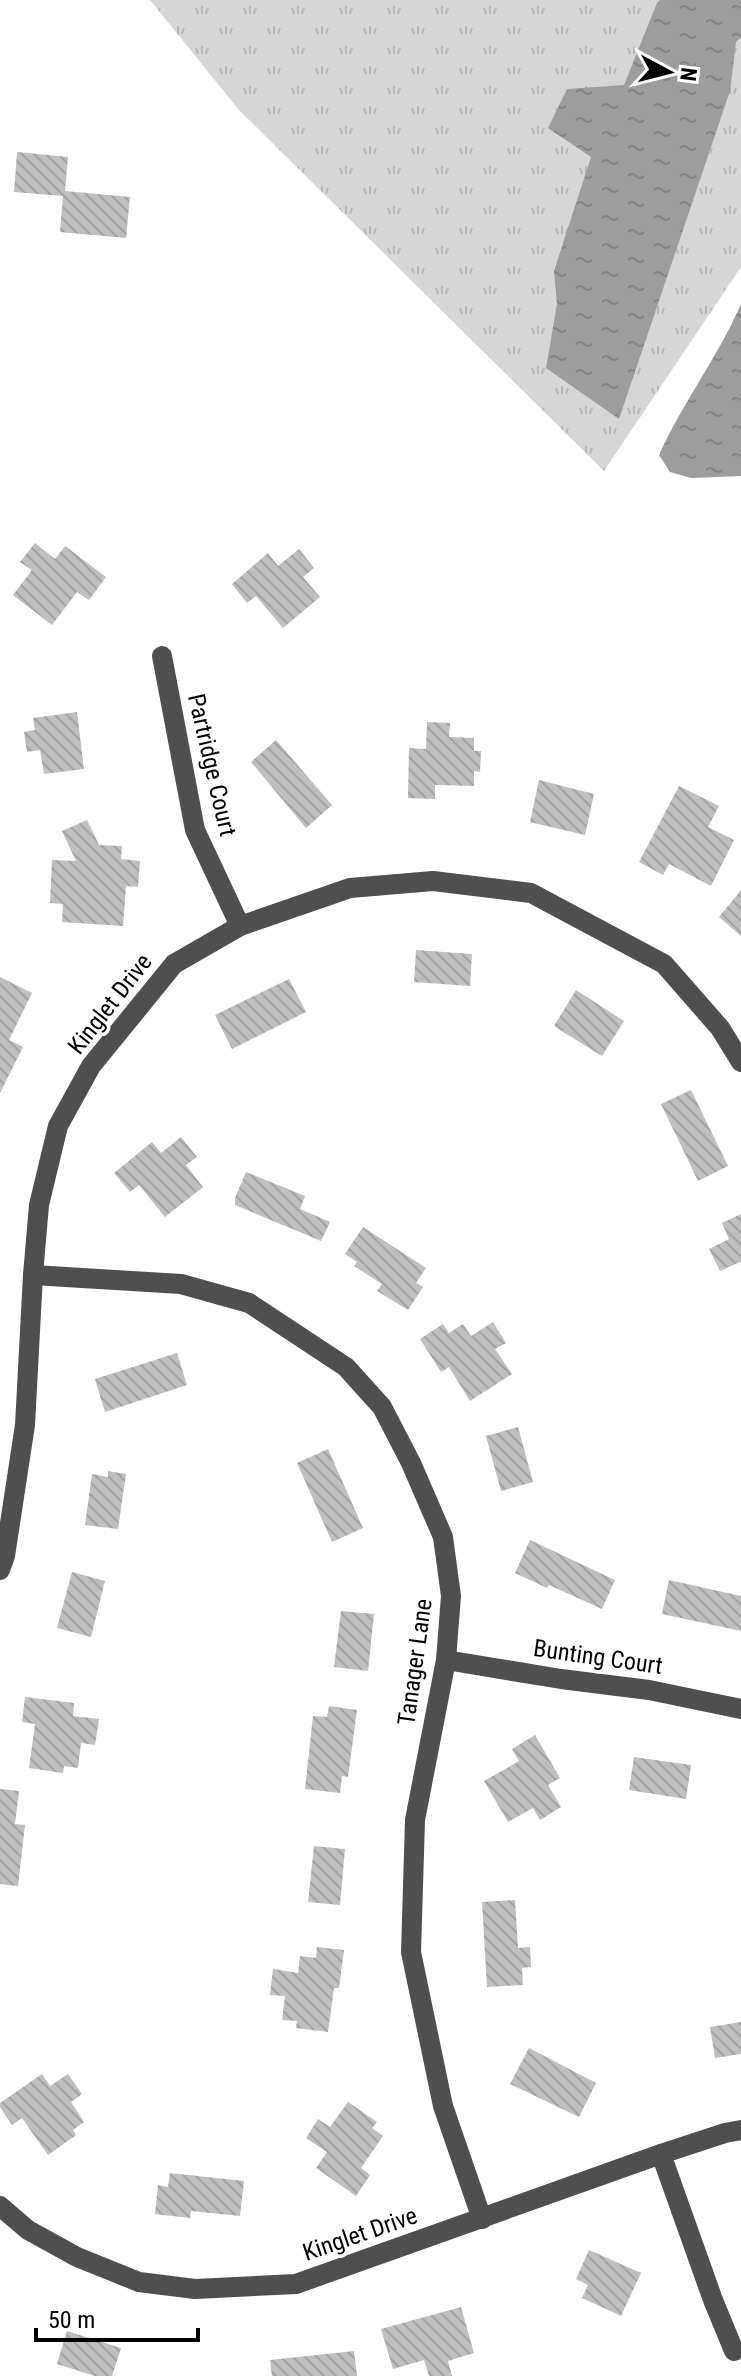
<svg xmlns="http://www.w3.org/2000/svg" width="741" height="2376" font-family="'Roboto Condensed',sans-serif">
	<defs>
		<pattern id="grass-tufts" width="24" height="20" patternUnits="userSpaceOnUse" patternTransform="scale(2)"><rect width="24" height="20" fill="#d6d6d6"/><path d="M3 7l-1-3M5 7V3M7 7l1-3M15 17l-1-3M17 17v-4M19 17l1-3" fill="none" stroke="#b6b6b6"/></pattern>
		<pattern id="water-ripples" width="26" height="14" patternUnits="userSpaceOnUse" patternTransform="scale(2)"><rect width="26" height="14" fill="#9d9d9d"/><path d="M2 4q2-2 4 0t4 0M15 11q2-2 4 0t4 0" fill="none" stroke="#858585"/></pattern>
		<pattern id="building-back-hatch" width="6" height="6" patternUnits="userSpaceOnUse" patternTransform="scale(2)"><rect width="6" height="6" fill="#bfbfbf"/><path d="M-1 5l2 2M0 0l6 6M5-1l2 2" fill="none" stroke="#a2a2a2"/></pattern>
	</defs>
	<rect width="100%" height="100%" fill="#fff"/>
	<!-- grass -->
	<path fill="url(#grass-tufts)" d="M150 0H741V267L604 471 239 110Z"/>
	<!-- water -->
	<g fill="url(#water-ripples)">
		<path d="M660 0H741V37L736 42 730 91 619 419 546 368 557 304 554 271 591 157 548 128 567 89 624 85 657 3Z"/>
		<path d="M741 304V476L691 478 670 472 659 455C683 402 718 357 741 304Z"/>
	</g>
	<!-- building -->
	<g fill="url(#building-back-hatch)">
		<path d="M17 152 68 157 65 191 130 197 126 238 60 232 63 196 14 192Z"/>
		<path d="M35 543 55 559 65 546 106 577 89 600 77 592 52 625 13 595 32 570 20 562Z"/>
		<path d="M299 549 314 568 303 577 320 597 283 628 256 596 247 603 232 584 268 553 278 566Z"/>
		<path d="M77 712 84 769 44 774 40 750 27 752 24 732 35 730 33 718Z"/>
		<path d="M427 722 450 723 449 737 474 738V751H481L480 772 474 771V786L435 785V799L408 798 409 748 426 749Z"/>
		<path d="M276 740 332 805 306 828 251 762Z"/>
		<path d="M539 780 594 794 585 835 530 822Z"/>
		<path d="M679 786 719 806 708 827 734 840 711 886 669 864 663 875 639 862Z"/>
		<path d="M87 820 99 845 122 846 121 859 140 861 138 887 126 886 123 926 62 922 63 904 50 903 52 860 76 861 62 831Z"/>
		<path d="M741 890V936L719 917Z"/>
		<path d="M416 950 472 954 470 986 414 982Z"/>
		<path d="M0 977 32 993 9 1040 23 1047 0 1093Z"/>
		<path d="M289 979 306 1012 232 1049 215 1015Z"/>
		<path d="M576 990 624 1021 602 1056 554 1026Z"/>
		<path d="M691 1090 728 1166 698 1181 661 1104Z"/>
		<path d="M181 1137 197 1157 186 1165 203 1187 165 1217 139 1185 130 1192 114 1173 152 1142 161 1153Z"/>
		<path d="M246 1172 305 1196 300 1209 330 1222 321 1241 235 1205V1198Z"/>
		<path d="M741 1214V1265L740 1262 720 1271 709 1249 729 1239 722 1223Z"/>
		<path d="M363 1227 426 1268 416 1283 423 1287 408 1310 377 1291 382 1284 354 1266 357 1262 345 1254Z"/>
		<path d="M493 1322 506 1343 495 1349 512 1374 470 1401 449 1367 441 1372 420 1339 443 1324 449 1333 463 1324 471 1336Z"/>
		<path d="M177 1353 187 1385 105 1412 95 1379Z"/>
		<path d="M518 1427 533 1482 501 1491 486 1436Z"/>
		<path d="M328 1449 363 1528 332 1542 297 1463Z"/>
		<path d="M108 1471 126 1474 118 1529 85 1525 92 1474 108 1477Z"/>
		<path d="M530 1540 615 1580 602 1609 549 1585 547 1588 515 1573Z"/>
		<path d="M72 1572 105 1581 91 1637 57 1628Z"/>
		<path d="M669 1580 741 1596V1631L662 1614Z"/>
		<path d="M341 1611 374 1614 368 1671 334 1667Z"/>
		<path d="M25 1697 74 1703 73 1716 99 1719 95 1745 81 1743 78 1768 64 1766 63 1773 29 1768 35 1724 22 1722Z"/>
		<path d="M329 1706 357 1710 348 1777 342 1776 340 1793 305 1789 313 1716 327 1717Z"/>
		<path d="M535 1735 560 1778 548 1785 561 1807 540 1820 533 1808 508 1822 484 1781 519 1761 512 1749Z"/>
		<path d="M634 1757 691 1765 686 1799 629 1790Z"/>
		<path d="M0 1789 19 1791 15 1824 25 1825 18 1886 0 1884Z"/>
		<path d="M314 1846 345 1849 340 1905 308 1902Z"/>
		<path d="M515 1900 518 1948 530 1947 531 1967 522 1968 523 1985 487 1987 482 1902Z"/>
		<path d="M317 1947 344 1950 339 1988H334L328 2032 296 2028 297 2021 282 2020 285 1996 270 1995 273 1969 298 1973 300 1956 316 1958Z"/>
		<path d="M741 2022V2054L715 2058 710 2027Z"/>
		<path d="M529 2048 596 2083 579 2117 510 2084Z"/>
		<path d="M42 2074 50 2086 68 2074 82 2094 71 2102 84 2122 73 2130 76 2135 48 2155 22 2118 12 2125 0 2107V2103Z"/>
		<path d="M348 2102 377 2122 372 2128 383 2136 361 2168 370 2175 356 2196 316 2168 327 2152 306 2138 318 2119 330 2127Z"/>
		<path d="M170 2173 244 2181 240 2216 191 2211 190 2218 155 2214 158 2185 168 2187Z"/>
		<path d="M589 2250 641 2273 621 2316 582 2298 588 2285 576 2279Z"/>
		<path d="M461 2307 474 2353 448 2361 452 2376H429L424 2360 393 2369 381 2329Z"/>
		<path d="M67 2331 121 2348 112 2376H95L57 2364Z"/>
		<path d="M354 2351 357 2376H272L270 2360Z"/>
	</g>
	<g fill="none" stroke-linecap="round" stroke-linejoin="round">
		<!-- minor -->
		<g stroke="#4f4f4f" stroke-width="20">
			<path d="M162 656 195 830 240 926"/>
			<path d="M33 1275 181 1284 249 1303 346 1367 382 1407 411 1463 443 1537 451 1596 446 1660 415 1820 411 1952 443 2106 482 2219"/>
			<path d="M0 1570 5 1556 25 1425 33 1275 39 1205 58 1126 91 1066 174 964 240 926 350 888 433 881 531 893 664 964 720 1028 741 1062"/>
			<path d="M446 1660 561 1679 649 1690 741 1709"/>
			<path d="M661 2154 713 2300 734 2351"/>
			<path d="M0 2206 28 2230 77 2257 139 2282 195 2289 296 2284 661 2154 725 2133 741 2130"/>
		</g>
	</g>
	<g text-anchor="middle" stroke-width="7" stroke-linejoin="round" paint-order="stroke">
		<!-- street labels -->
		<g font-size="24" fill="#000" stroke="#fff">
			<text transform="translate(212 765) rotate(77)" y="8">Partridge Court</text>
			<text transform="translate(110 1004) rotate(-52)" y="8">Kinglet Drive</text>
			<text transform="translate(598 1657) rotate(8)" y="8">Bunting Court</text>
			<text transform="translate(415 1662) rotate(-82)" y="8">Tanager Lane</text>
			<text transform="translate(360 2234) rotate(-19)" y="8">Kinglet Drive</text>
		</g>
	</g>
	<!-- north arrow -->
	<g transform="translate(669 72) rotate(97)" stroke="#ffffff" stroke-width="6" paint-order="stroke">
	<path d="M0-6L14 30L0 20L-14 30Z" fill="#000000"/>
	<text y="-12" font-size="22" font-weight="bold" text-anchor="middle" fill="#000000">N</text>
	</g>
	<!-- scale -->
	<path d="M36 2328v12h162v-12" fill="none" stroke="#000000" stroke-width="4"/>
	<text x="48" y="2328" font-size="24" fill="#000000" stroke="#ffffff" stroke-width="6" paint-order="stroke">50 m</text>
</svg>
